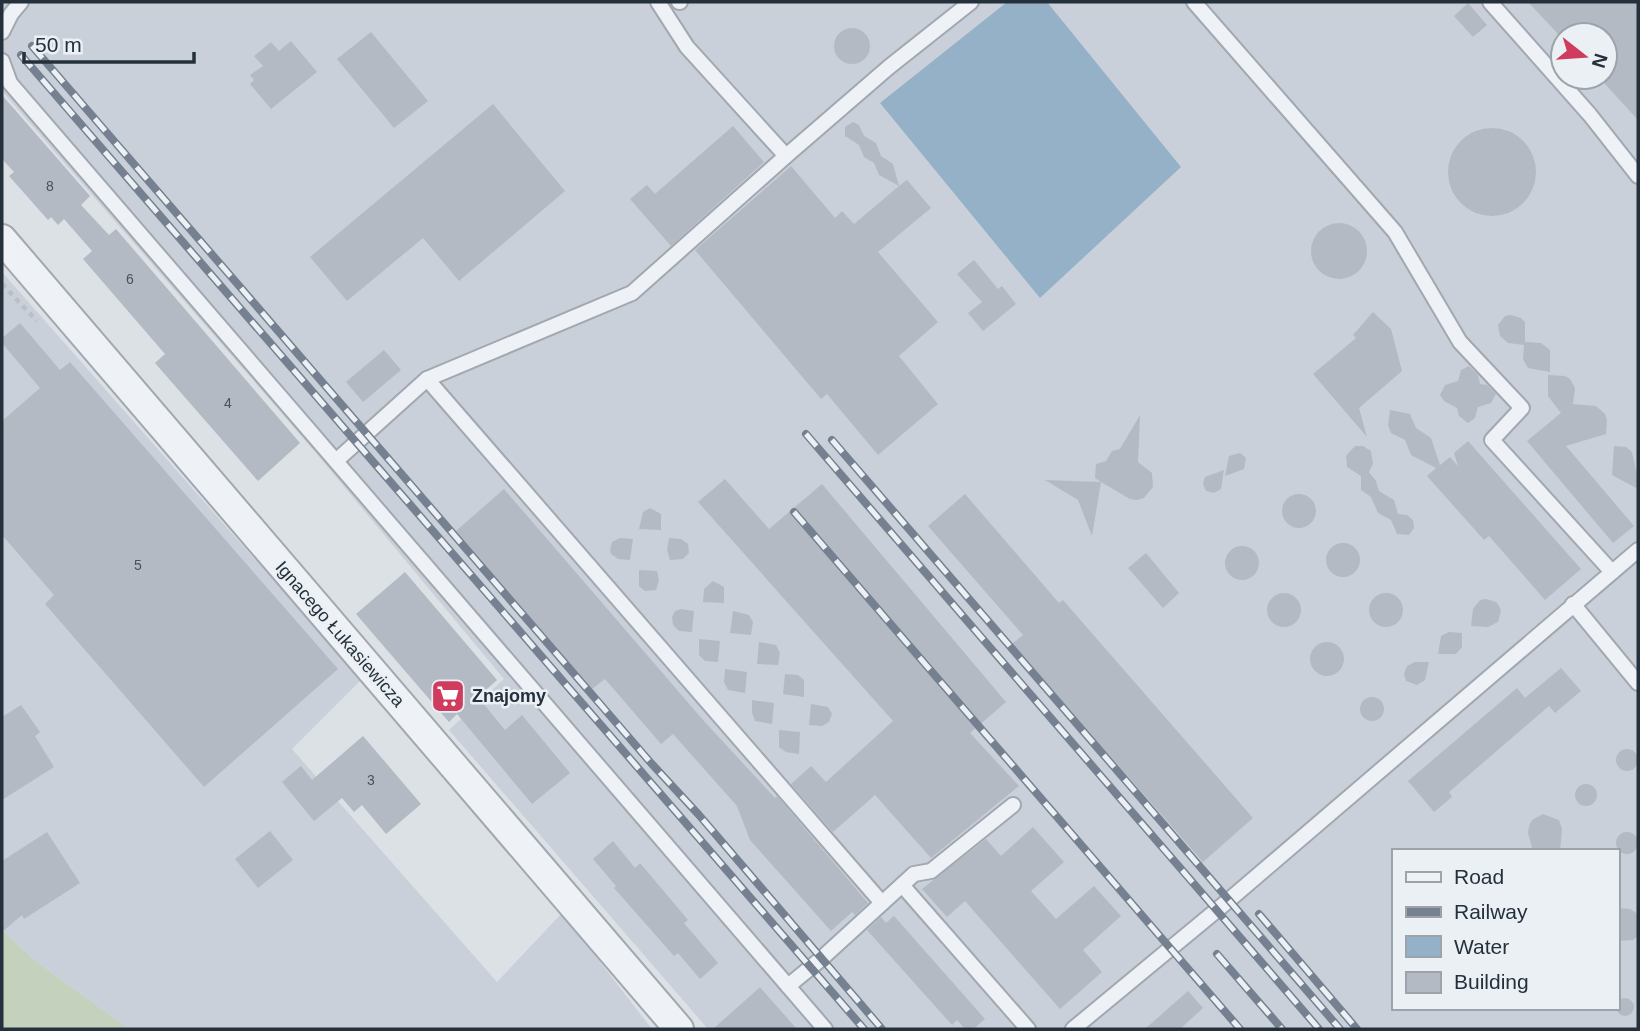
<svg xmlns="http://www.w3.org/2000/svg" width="1640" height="1031" font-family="Helvetica,sans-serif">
	<rect width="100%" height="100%" fill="#dce1e6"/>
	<!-- built -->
	<g fill="#cad0d9" fill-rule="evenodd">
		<path d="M2 2H1638V1029H797L760 987 714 1029H708L449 730 504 679 316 453 2 91ZM1563 35H1605V77H1563ZM1393 851H1617V1008H1393Z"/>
		<path d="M2 272 361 680 292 749 497 982 562 913 652 1029H129L34 960 2 930Z"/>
	</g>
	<!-- green -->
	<path fill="#c3d1bd" d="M2 930 34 960 129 1029H2Z"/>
	<!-- water -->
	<path fill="#95b1c8" d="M1007 2H1047L1181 167 1040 298 880 103Z"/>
	<!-- building -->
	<g fill="#b3bac3">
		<path d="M1528 2H1638V120L1605 84V35H1559Z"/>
		<path d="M1468 3 1487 25 1473 37 1454 16Z"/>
		<circle cx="852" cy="46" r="18"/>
		<path d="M371 32 428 101 394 128 337 59Z"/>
		<path d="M291 41 317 72 271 109 250 84 254 80 250 75 263 66 254 56 271 42 279 51Z"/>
		<path d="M2 95 90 196 81 205 109 235 116 229 300 443 258 481 155 363 165 354 83 259 92 251 64 219 58 225 51 217 48 220 9 176 14 172 2 159Z"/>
		<path d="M493 104 565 191 459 281 423 238 347 301 310 257Z"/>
		<path d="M853 122 859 125 864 136 876 143 881 156 893 164 899 186 907 180 931 208 878 252 938 322 899 356 938 404 878 455 827 394 821 399 695 250 791 166 835 218 842 211 854 224 899 186 879 175 874 163 864 157 859 145 845 136V127Z"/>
		<path d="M733 126 764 162 671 246 630 199 647 185 655 194Z"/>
		<circle cx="1492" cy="172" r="44"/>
		<circle cx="1339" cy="251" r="28"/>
		<path d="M974 260 998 289 1002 286 1016 304 983 331 968 313 982 302 957 274Z"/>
		<path d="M1373 312 1391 329 1402 371 1359 408 1367 437 1313 374 1356 338 1353 335Z"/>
		<path d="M1511 315 1521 318 1525 322V342L1541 343 1550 350V372L1528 368 1523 359 1524 345 1508 343 1500 336 1498 325 1505 316Z"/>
		<path d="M20 323 60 370 70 362 338 669 204 787 45 604 54 595 2 535V421L40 388 2 343V338Z"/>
		<path d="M384 350 401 370 363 402 346 382Z"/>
		<path d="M1469 366 1478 375 1480 384 1487 385 1496 394 1491 403 1478 407 1475 418 1468 423 1459 416 1457 408 1444 401 1440 395 1445 385 1458 381 1461 370Z"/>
		<path d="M1548 375 1565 376 1570 379 1575 388 1573 404 1596 406 1605 414 1607 420 1606 434 1566 446 1634 526 1613 543 1527 441 1561 413 1548 396Z"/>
		<path d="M1390 410 1410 414 1416 428 1431 438 1440 465 1450 457 1458 466 1454 453 1468 441 1581 569 1545 600 1489 536 1484 540 1427 476 1436 468 1411 455 1405 440 1391 433 1388 425Z"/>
		<path d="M1140 415 1138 462 1152 473 1153 487 1144 498 1137 500 1130 499 1101 482 1092 536 1078 500 1045 480 1101 482 1095 478 1096 464 1106 461 1112 451 1120 449Z"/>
		<path d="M1355 446H1363L1371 451 1373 464 1369 472 1376 481 1379 491 1394 500 1398 514 1407 515 1413 520 1414 528 1409 535 1397 534 1391 520 1378 513 1371 497 1361 490V476L1347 467 1346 456Z"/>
		<path d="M1614 446 1626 447 1632 452 1638 479V489L1612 475Z"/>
		<path d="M1240 453 1246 458 1244 469 1225 476 1229 456Z"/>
		<path d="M1224 470 1221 489 1214 493 1206 491 1203 484 1205 477Z"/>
		<path d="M725 479 769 529 822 484 1006 702 970 733 1019 786 931 858 875 795 833 832 791 784 811 766 826 782 893 721 698 502Z"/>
		<path d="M504 489 703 720 775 798 777 796 868 903 855 915 852 912 831 931 750 840 737 806 673 734 661 744 605 679 592 689 456 531Z"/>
		<path d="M965 494 1059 603 1063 600 1253 818 1203 862 1012 644 1023 635 928 526Z"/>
		<circle cx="1299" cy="511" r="17"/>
		<path d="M650 508 661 514V530L639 529 643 512Z"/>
		<path d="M620 538 633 539 630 560 618 559 611 554 610 550 612 542Z"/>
		<path d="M669 538 681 539 688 544 689 553 683 559 670 560 667 550Z"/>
		<circle cx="1343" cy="560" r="17"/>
		<circle cx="1242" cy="563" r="17"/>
		<path d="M1146 553 1179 593 1163 608 1128 568Z"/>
		<path d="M639 570 657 571 659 580 656 590 645 591 639 586Z"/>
		<path d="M405 572 497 680 478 697 505 730 522 715 570 773 532 804 457 714 449 722 356 614Z"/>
		<path d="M713 581 724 587V603L703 602 704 589Z"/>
		<circle cx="1284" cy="610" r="17"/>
		<circle cx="1386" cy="610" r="17"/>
		<path d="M1486 599 1496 602 1499 606 1501 611 1498 622 1488 627 1471 626 1473 609 1480 600Z"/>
		<path d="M681 609 694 611 692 632 679 631 673 625 672 617 675 611Z"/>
		<path d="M733 611 749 615 753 622 751 635 730 633Z"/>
		<path d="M1449 632 1462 633V647L1456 654H1438L1441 636Z"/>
		<path d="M699 639 720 641 718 662 705 661 699 655Z"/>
		<path d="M759 642 776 645 780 653 778 665 757 664Z"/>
		<circle cx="1327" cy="659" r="17"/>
		<path d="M1415 662H1429L1425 680 1417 685 1406 681 1404 674 1407 666Z"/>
		<path d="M1561 668 1581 691 1555 713 1549 706 1449 792 1452 797 1434 812 1408 781 1517 688 1525 698Z"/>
		<path d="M725 669 747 672 745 693 728 690 724 682Z"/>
		<path d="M785 674 798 675 804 680V697L783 694Z"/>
		<circle cx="1372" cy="709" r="12"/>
		<path d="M752 700 774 703 772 724 755 721 752 713Z"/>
		<path d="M811 704 828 707 832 714 829 722 822 726 809 725Z"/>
		<path d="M21 705 40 732 35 736 54 767 2 800V717Z"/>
		<path d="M779 730 800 732 799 754 786 752 779 747Z"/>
		<path d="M363 736 421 804 386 834 362 805 354 812 342 798 314 821 282 782 301 766 312 780Z"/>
		<circle cx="1627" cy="760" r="11"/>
		<circle cx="1586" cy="795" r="11"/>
		<path d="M1543 814 1559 820 1562 829 1560 851H1533L1528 833 1529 826 1532 820Z"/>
		<path d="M1033 827 1064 862 1031 891 1056 919 1094 886 1121 916 1083 950 1102 972 1060 1009 965 901 947 917 922 889 986 839 1001 856Z"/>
		<path d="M270 831 293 860 258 888 235 859Z"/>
		<path d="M47 832 80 883 24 919 22 915 2 932V861Z"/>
		<circle cx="1627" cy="843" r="11"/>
		<path d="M613 841 635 868 640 863 688 920 684 923 718 963 700 979 678 953 674 956 614 888 616 886 593 859Z"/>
		<path d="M1617 908 1630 909 1638 914V936L1633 940 1617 941Z"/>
		<path d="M894 916 985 1019 973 1029H965L957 1020 952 1025 867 930 881 917 886 923Z"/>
		<path d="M760 987 797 1029H713Z"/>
		<path d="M1188 991 1203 1008 1180 1029H1145Z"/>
		<circle cx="1625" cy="1007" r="9"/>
	</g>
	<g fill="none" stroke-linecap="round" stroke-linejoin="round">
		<!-- lane casing -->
		<g stroke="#a1a8b0" stroke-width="18">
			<g id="lane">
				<path d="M679 2H680"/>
				<path d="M1194 2 1395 232 1460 342 1522 408 1492 440 1612 572"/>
				<path d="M1490 2 1590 115 1638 176"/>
				<path d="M2 32 11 14 21 2"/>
				<path d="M2 61 10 83 825 1029"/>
				<path d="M786 156 889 67 971 2"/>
				<path d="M427 379 882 903"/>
				<path d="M337 460 427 379 632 293 786 156 687 47 658 2"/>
				<path d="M1573 604 1638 683"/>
				<path d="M902 885 1028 1029"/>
				<path d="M788 986 821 959 914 874 931 871 1013 805"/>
				<path d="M1073 1029 1229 900 1638 550"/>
			</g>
		</g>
		<!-- street casing -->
		<g stroke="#a1a8b0" stroke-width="32">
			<path id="street" d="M2 239 679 1029"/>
		</g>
		<!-- path -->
		<path stroke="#babfc5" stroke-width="4.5" stroke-dasharray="5 5" stroke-linecap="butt" d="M2 284 37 321"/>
		<!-- lane -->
		<use href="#lane" stroke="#eef1f5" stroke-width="14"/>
		<!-- street -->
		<use href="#street" stroke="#eef1f5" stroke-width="28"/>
		<!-- rail casing -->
		<g stroke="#758190" stroke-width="8">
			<g id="rail">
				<path d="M32 46 651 763 699 815 882 1029"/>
				<path d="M21 55 864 1029"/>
				<path d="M806 434 1319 1029"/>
				<path d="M832 440 1340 1029"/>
				<path d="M794 512 1240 1029"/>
				<path d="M1259 914 1357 1029"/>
				<path d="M1217 954 1282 1029"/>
			</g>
		</g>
		<!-- rail -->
		<use href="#rail" stroke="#ebf0f4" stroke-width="5" stroke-dasharray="16" stroke-linecap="butt"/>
	</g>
	<!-- icons -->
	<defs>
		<g id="supermarket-square" transform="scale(1.75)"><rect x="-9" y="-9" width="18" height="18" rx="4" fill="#d03c5d" stroke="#ebf0f4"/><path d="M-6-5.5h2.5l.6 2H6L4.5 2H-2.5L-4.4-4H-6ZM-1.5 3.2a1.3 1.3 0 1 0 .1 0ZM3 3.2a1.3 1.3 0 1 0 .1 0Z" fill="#fff"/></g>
	</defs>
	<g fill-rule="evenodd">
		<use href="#supermarket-square" x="448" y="696"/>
	</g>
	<g text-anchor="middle" stroke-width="5" stroke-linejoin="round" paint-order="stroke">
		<!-- number labels -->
		<g font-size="14" fill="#48525e">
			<text x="50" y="191">8</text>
			<text x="130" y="284">6</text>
			<text x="228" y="408">4</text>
			<text x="138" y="570">5</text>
			<text x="371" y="785">3</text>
		</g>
		<!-- street labels -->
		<g font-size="18" fill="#25303d" stroke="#ebf0f4">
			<text transform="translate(340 634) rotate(49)" y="6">Ignacego Łukasiewicza</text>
		</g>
		<!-- poi labels -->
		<g font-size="18" font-weight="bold" fill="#25303d" stroke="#ebf0f4" text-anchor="start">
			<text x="472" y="702">Znajomy</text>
		</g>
	</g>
	<!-- border -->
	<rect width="1640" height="1031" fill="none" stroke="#25303d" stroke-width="7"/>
	<!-- legend -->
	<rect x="1392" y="849" width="228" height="161" fill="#ebf0f4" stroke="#9ca3ab" stroke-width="2"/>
	<rect x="1406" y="872" width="35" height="10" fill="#eef1f5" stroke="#9ca3ab" stroke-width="2"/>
	<text x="1454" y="884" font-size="21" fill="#25303d">Road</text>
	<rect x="1406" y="907" width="35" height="10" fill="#758190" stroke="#9ca3ab" stroke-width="2"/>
	<text x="1454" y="919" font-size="21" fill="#25303d">Railway</text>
	<rect x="1406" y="936" width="35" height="21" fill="#95b1c8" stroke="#9ca3ab" stroke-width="2"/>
	<text x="1454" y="954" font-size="21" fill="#25303d">Water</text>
	<rect x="1406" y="972" width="35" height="21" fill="#b3bac3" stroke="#9ca3ab" stroke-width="2"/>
	<text x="1454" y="989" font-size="21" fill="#25303d">Building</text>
	<!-- north arrow -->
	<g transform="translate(1584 56) rotate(107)"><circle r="33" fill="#ebf0f4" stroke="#9ca3ab" stroke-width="2"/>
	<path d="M0-5L12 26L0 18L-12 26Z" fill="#d03c5d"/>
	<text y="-10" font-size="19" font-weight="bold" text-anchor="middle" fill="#25303d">N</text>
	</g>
	<!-- scale -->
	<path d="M24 52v10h170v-10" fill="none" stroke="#25303d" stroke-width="3.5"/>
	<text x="35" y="52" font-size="21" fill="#25303d" stroke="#ebf0f4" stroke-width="5" paint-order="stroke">50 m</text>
</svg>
